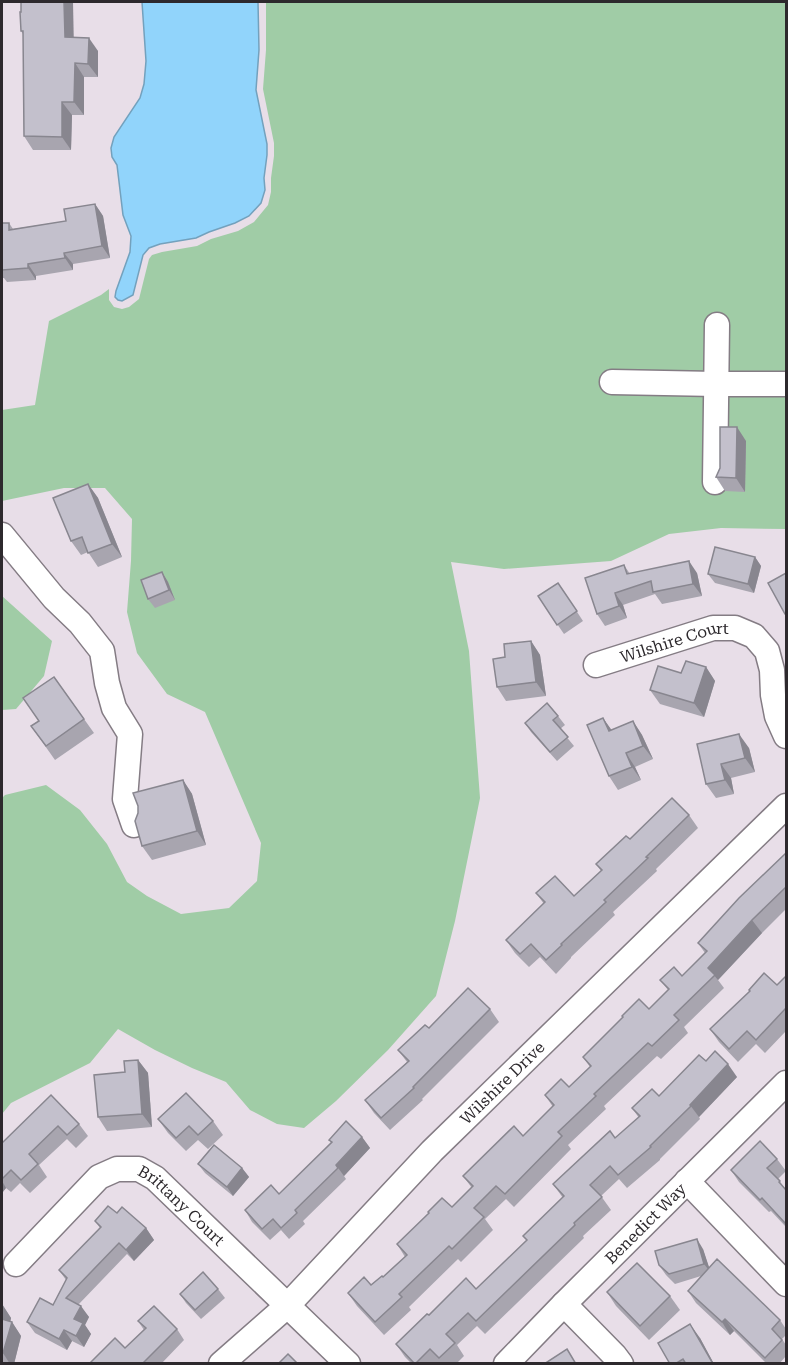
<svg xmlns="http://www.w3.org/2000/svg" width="788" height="1365" font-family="'Roboto Serif',serif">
	<rect width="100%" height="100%" fill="#e8dee8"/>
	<!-- green -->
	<g fill="#a0cca6">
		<path d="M266 2H786V529L721 528 669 534 611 561 504 569 451 562 469 651 480 798 455 921 436 996 388 1050 336 1101 304 1128 277 1124 250 1110 226 1082 192 1068 155 1050 118 1029 90 1063 11 1103 2 1114V798L5 795 46 785 80 810 107 844 127 882 147 896 181 914 229 908 257 881 261 843 205 712 167 694 137 653 127 612 131 561 132 519 105 488H64L2 501V410L35 405 49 321 101 295 109 289V300L114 307 122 309 129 307 139 299 149 259 152 255 162 252 197 246 211 239 238 231 254 222 268 205 271 192V178L274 156V143L263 89 266 50Z"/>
		<path d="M2 596 52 641 44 676 16 709 2 710Z"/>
	</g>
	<!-- water -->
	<path fill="#91d4fb" stroke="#73a1bd" stroke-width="1.5" d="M142 2H258L259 50 256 90 267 144V155L264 178 265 190 261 203 249 216 235 223 209 232 196 238 160 244 149 248 143 255 133 295 122 301 118 300 115 297 116 291 130 252 131 236 123 215 117 165 112 157 111 148 114 137 140 98 144 84 146 61Z"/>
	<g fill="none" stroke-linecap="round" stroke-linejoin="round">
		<!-- minor casing -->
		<g stroke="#847c84" stroke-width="27">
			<g id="minor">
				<path d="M612 382 716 384H786"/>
				<path d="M715 482 717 325"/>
				<path d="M2 535 54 598 80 623 102 651 107 683 114 708 130 734 125 799 134 825"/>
				<path id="s1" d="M596 665 713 628H735L754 636 767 651 772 670 773 695 777 716 786 736"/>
				<path d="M687 1181 786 1284"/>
				<path id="s2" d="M16 1264 99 1177 117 1169H139L155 1178 348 1364"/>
				<path d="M564 1304 615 1356 621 1364"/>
				<path id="s3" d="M221 1364 287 1306 432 1151 786 806"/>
				<path id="s4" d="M506 1364 564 1304 786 1083"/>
			</g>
		</g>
		<!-- minor -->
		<use href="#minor" stroke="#fff" stroke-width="24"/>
	</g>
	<!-- wall -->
	<g fill="#a8a5af">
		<path d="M21 31 74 37 98 51V77H84V115H72L71 150H33L24 136 23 34Z"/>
		<path d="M95 204 103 216 110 258 73 264V270L36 276V280L7 282 4 278H2V223H9L13 229 66 221Z"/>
		<path d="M746 441 745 492 725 491 716 477Z"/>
		<path d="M88 484 98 498 122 557 98 567 88 552 81 555 71 541Z"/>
		<path d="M755 557 761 566 754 593 715 583 708 574Z"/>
		<path d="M624 565 630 574 697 573 702 596 662 604 655 594 623 605 627 618 605 626 597 614Z"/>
		<path d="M162 572 168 582 175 600 155 608 148 599Z"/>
		<path d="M558 583 583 621 564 634 538 596Z"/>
		<path d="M531 641 540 655 546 696 506 701 497 687 505 657Z"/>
		<path d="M706 667 715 681 704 717 660 704 650 690 681 673Z"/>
		<path d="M54 677 94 733 55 760 31 726 38 721Z"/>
		<path d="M558 716 565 725 560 729 574 746 557 761 531 732 525 723Z"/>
		<path d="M603 718 611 730 633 721 642 735 653 759 635 767 641 780 618 790 609 776Z"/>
		<path d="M697 744 749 748 755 772 731 778 734 794 716 798 706 784Z"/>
		<path d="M183 780 192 794 206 845 152 860 142 846Z"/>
		<path d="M689 815 698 828 656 869 657 871 613 912 615 915 571 957V958L556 974 540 957 529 967 515 953 506 940 544 904 536 893 574 896 601 871 596 864 630 839Z"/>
		<path d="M786 853V909L762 933 718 980 724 988 684 1027 688 1033 661 1059 657 1056 604 1106 606 1109 568 1145 571 1149 514 1207 506 1199 485 1219 493 1230 461 1262 458 1259 409 1307 411 1310 384 1335 357 1306 348 1293 371 1285 383 1277 405 1257 397 1244 452 1207 472 1188 463 1176 523 1136 553 1107 545 1095 569 1087 590 1067 583 1057 649 1009 668 990 660 980 682 976 705 953 698 943Z"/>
		<path d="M786 976V1031L765 1053 756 1044 738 1062 719 1042 710 1029 777 985Z"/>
		<path d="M490 1009 499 1022 422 1099 423 1100 390 1130 374 1113 365 1100 407 1062 398 1050 429 1028Z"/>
		<path d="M138 1060 148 1073 152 1127 107 1131 98 1117 125 1072Z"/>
		<path d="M706 1061 737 1077 699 1117 700 1119 660 1159V1160L627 1188 619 1179 601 1196 611 1210 583 1236 584 1238 485 1334 477 1326 457 1345 464 1356 456 1364H441L439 1362 438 1364H412L405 1357 396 1344 429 1315 476 1289 527 1241 523 1236 563 1198 553 1184 615 1138 639 1118 632 1108 659 1096Z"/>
		<path d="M51 1095 79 1124 88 1136 76 1148 67 1139 39 1165 47 1177 30 1193 20 1183 11 1192 6 1188 2 1193V1143Z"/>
		<path d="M158 1119 213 1121 223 1135 208 1149 198 1140 186 1151 168 1133Z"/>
		<path d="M362 1137 370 1148 344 1176 346 1179 303 1221 305 1224 289 1239 281 1230 270 1240 252 1222 245 1210 279 1194 331 1143 329 1140Z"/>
		<path d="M777 1159 786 1171 778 1179 786 1190V1227L771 1211 769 1212 739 1182 731 1170Z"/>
		<path d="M198 1164 242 1168 249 1177 233 1196 205 1173Z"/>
		<path d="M117 1213 146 1228 154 1240 134 1261 127 1254 78 1305 89 1317 85 1325 91 1334 84 1347 72 1341 67 1350 35 1333 27 1322 53 1305 66 1280 59 1270 100 1228 95 1221Z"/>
		<path d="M703 1249 709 1268 780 1320 786 1329V1335L782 1339 786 1345V1356L779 1364H767L734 1331 730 1335 696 1303 688 1291 701 1276 675 1284 666 1275 659 1265Z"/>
		<path d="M218 1289 225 1298 201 1319 186 1303 180 1294Z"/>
		<path d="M607 1292 670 1296 680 1310 649 1340 616 1306Z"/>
		<path d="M2 1304 11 1318 10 1322H12L21 1336 14 1364H2Z"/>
		<path d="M138 1321 177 1329 184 1340 161 1364H89L125 1348 144 1330Z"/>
		<path d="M700 1338 714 1364H670Z"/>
	</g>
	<!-- shaded-wall -->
	<g fill="#88868f">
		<path d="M64 2H73L74 50 65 37Z"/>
		<path d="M89 38 98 51V77L88 64Z"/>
		<path d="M75 63 84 77V115L74 102Z"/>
		<path d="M62 102 72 115 71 150 62 137Z"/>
		<path d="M95 204 103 216 110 258 102 246Z"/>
		<path d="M64 253 73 264V270L65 258Z"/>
		<path d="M28 264 36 276V280L28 268Z"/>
		<path d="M737 427 746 441 745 492 736 478Z"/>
		<path d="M88 484 98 498 122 557 112 544Z"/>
		<path d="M755 557 761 566 754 593 748 584Z"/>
		<path d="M689 561 697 573 702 596 693 584Z"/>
		<path d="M162 572 168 582 175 600 169 590Z"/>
		<path d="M615 593 623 605 627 618 619 606Z"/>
		<path d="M531 641 540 655 546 696 536 682Z"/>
		<path d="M706 667 715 681 704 717 694 703Z"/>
		<path d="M603 718 613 732 609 731Z"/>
		<path d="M633 721 642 735 653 759 643 746Z"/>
		<path d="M739 734 749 748 755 772 745 758Z"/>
		<path d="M626 753 635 767 641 780 632 767Z"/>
		<path d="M721 764 731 778 734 794 725 780Z"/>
		<path d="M183 780 192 794 206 845 197 831Z"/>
		<path d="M752 920 762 933 718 980 708 968Z"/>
		<path d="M138 1060 148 1073 152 1127 142 1114Z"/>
		<path d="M728 1064 737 1077 699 1117 690 1105Z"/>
		<path d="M362 1137 370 1148 344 1176 336 1165Z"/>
		<path d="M242 1168 249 1177 233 1196 227 1187Z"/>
		<path d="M2 1181 6 1188 2 1193Z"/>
		<path d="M146 1228 154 1240 134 1261 126 1250Z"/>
		<path d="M697 1239 703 1249 711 1273 704 1264Z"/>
		<path d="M2 1304 11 1318 8 1332 2 1324Z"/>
		<path d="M81 1306 89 1317 85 1325 91 1334 84 1347 76 1336 74 1319Z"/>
		<path d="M725 1319 734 1331 730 1335 722 1322Z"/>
		<path d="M12 1322 21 1336 14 1364H10L3 1353Z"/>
		<path d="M690 1324 700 1338 714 1364H713Z"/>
		<path d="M64 1330 72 1341 67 1350 59 1339Z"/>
	</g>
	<!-- building -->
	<g fill="#c3c0cc" stroke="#88868f" stroke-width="1.5">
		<path d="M21 2H64L65 37 89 38 88 64 75 63 74 102H62V137L24 136 23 31H21L20 12H21Z"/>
		<path d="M95 204 102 246 64 253 65 258 28 264V268L2 270V223H9V230L66 221 64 209Z"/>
		<path d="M720 427H737L736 478 716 477 720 468Z"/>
		<path d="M88 484 112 544 88 553 82 537 71 541 53 498Z"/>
		<path d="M715 547 755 557 748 584 708 574Z"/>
		<path d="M689 561 693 584 653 592 651 581 615 593 619 606 597 614 585 578 624 565 627 574Z"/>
		<path d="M162 572 169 590 148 599 141 580Z"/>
		<path d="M786 573V614H785L768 583Z"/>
		<path d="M558 583 577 611 557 625 538 596Z"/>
		<path d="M531 641 536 682 497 687 493 659 505 657 504 644Z"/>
		<path d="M686 661 706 667 694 703 650 690 658 666 681 673Z"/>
		<path d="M54 677 84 719 46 746 31 726 39 721 23 698Z"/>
		<path d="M547 703 558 716 553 720 568 737 550 752 525 723Z"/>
		<path d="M603 718 609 731 633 721 643 746 626 753 632 767 609 776 587 725Z"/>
		<path d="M739 734 745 758 721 764 725 780 706 784 697 744Z"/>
		<path d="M183 780 197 831 142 846 135 821 138 813V806L133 793Z"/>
		<path d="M672 798 689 815 646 857 648 858 604 900 606 902 561 944 562 945 546 960 531 944 520 954 506 940 545 902 536 893 555 876 574 896 602 870 596 864 626 836 630 839Z"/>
		<path d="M786 853V887L752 920 708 968 715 975 674 1015 679 1020 652 1046 648 1043 594 1094 596 1096 558 1132 562 1136 505 1194 496 1186 474 1208 484 1217 452 1249 449 1246 399 1294 402 1297 375 1322 348 1293 364 1277 371 1285 382 1276 383 1277 407 1255 397 1244 429 1213 428 1212 442 1198 452 1207 473 1186 463 1176 514 1126 523 1136 554 1105 545 1095 561 1079 569 1087 591 1066 583 1057 623 1017 622 1016 639 999 649 1009 669 989 660 980 674 967 682 976 707 951 698 943 739 898Z"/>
		<path d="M764 973 777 985 786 976V1008L756 1040 747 1031 729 1049 710 1029 750 991 749 990Z"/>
		<path d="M468 988 490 1009 413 1087 414 1088 381 1118 365 1100 409 1061 398 1050 425 1025 429 1028Z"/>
		<path d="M715 1051 728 1064 690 1105 691 1106 650 1146 651 1147 618 1175 610 1166 590 1185 602 1197 574 1223 575 1225 476 1321 468 1313 446 1334 455 1343 439 1358 430 1349 415 1364 396 1344 427 1314 429 1315 466 1278 476 1289 527 1240 523 1236 564 1196 553 1184 610 1131 615 1138 640 1116 632 1108 652 1089 659 1096 699 1055 706 1061Z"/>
		<path d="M138 1060 142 1114 98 1117 94 1075 125 1072 124 1061Z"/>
		<path d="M186 1093 213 1121 198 1135 189 1126 176 1138 158 1119Z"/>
		<path d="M51 1095 79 1124 67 1135 58 1126 29 1154 38 1164 21 1180 11 1170 2 1179V1143Z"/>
		<path d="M346 1121 362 1137 336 1165 338 1168 295 1210 297 1213 281 1228 273 1219 262 1229 245 1210 271 1185 279 1194 332 1142 329 1140Z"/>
		<path d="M760 1141 777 1159 767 1168 780 1181 779 1182 786 1190V1224L762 1198 760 1200 731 1170Z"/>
		<path d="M214 1145 242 1168 227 1187 198 1164Z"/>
		<path d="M108 1206 117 1213 122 1207 146 1228 126 1250 119 1243 66 1298 81 1306 74 1319 83 1323 76 1336 64 1330 59 1339 27 1322 40 1298 53 1305 67 1278 59 1270 101 1227 95 1221Z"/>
		<path d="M697 1239 704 1264 669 1274 659 1265 655 1251Z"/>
		<path d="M717 1259 780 1320 772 1329 782 1340 765 1358 725 1319 722 1322 688 1291Z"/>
		<path d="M637 1263 670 1296 640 1326 607 1292Z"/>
		<path d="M203 1272 218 1289 195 1310 180 1294Z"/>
		<path d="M154 1306 177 1329 142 1364H89L115 1338 125 1348 146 1328 138 1321Z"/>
		<path d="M2 1319 12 1322 3 1353H2Z"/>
		<path d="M690 1324 713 1364H686L683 1359 675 1364H670L658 1343Z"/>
		<path d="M567 1349 576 1364H544Z"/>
		<path d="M288 1354 298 1364H278Z"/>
	</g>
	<g text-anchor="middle" stroke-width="4.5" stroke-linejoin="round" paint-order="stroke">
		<!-- street labels -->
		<g font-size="16" fill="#2d292d" stroke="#e8dee8">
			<text dy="6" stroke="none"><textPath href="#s1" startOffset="82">Wilshire Court</textPath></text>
			<text dy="6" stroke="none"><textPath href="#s3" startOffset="398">Wilshire Drive</textPath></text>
			<text dy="6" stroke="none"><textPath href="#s2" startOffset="218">Brittany Court</textPath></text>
			<text dy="6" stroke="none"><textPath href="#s4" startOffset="198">Benedict Way</textPath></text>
		</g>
	</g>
	<!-- border -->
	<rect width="788" height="1365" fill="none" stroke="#2d292d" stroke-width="6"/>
</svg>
